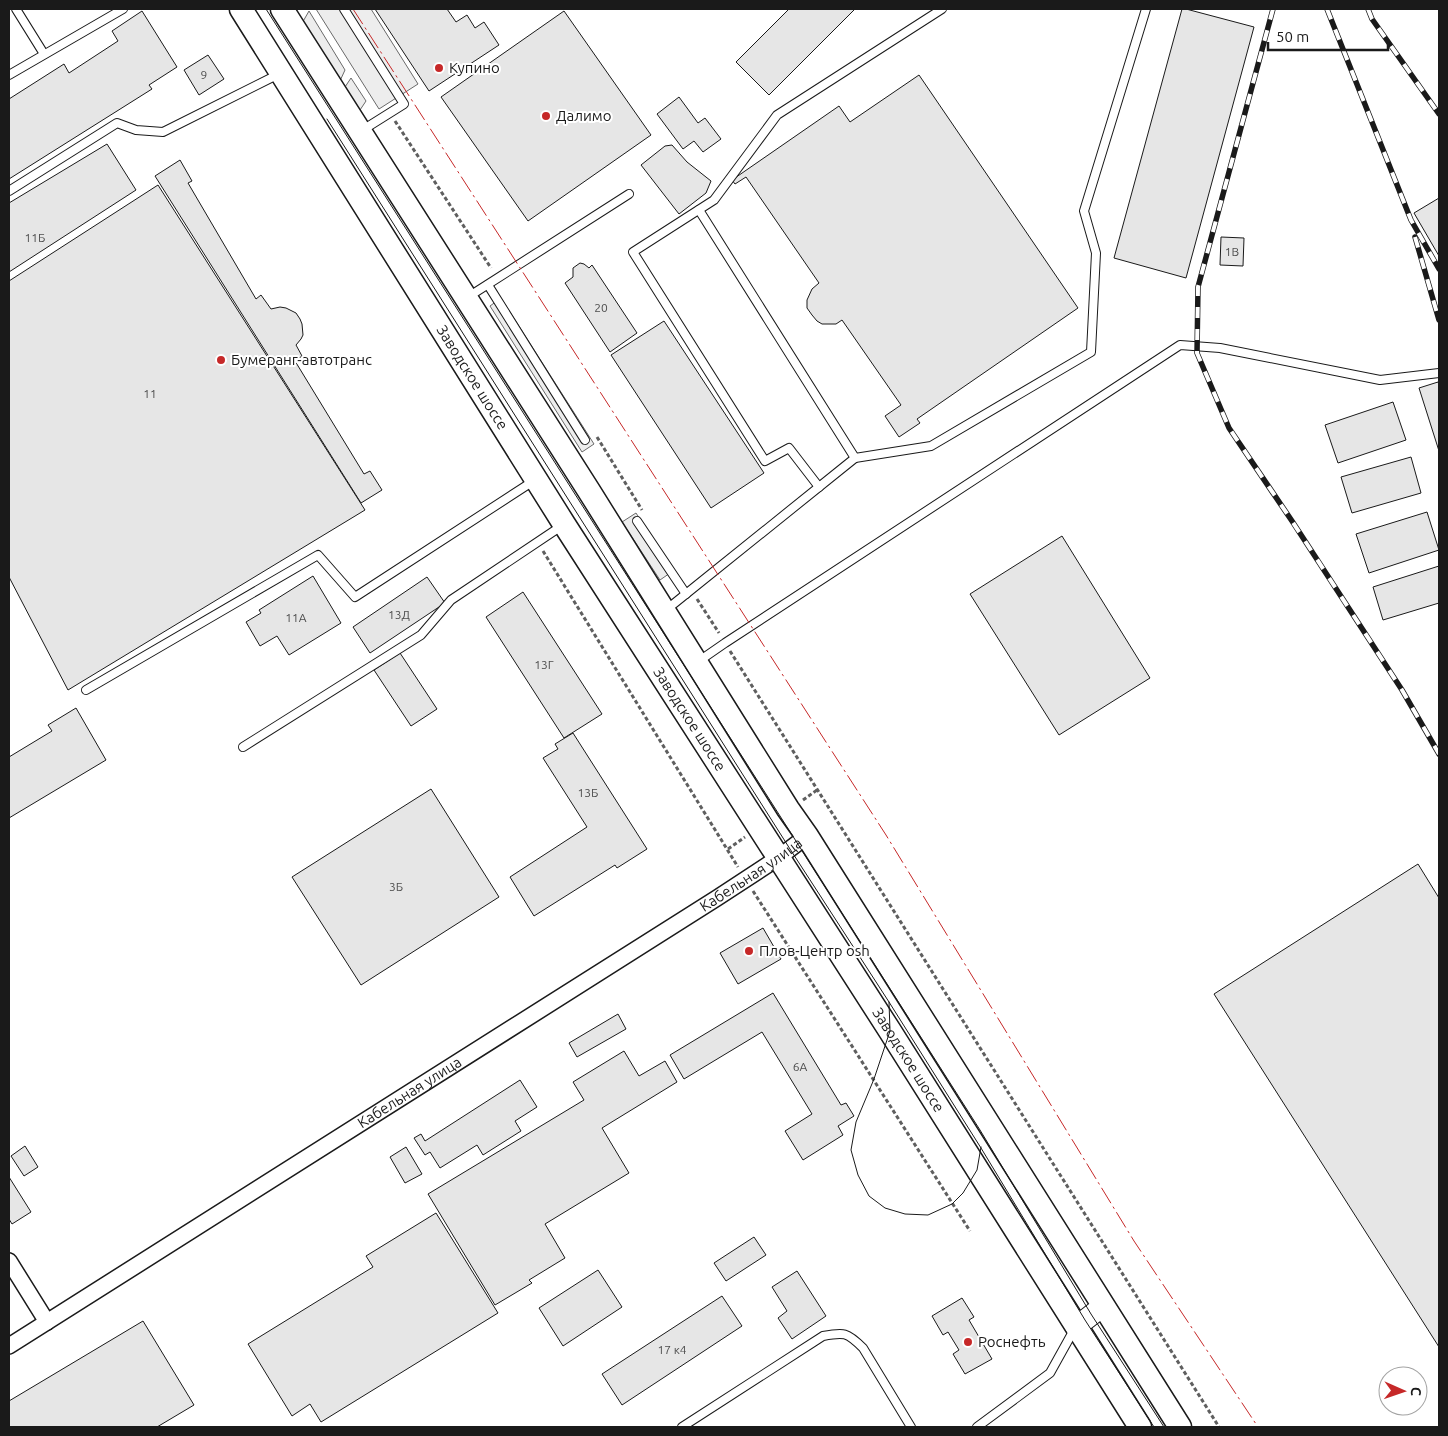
<svg xmlns="http://www.w3.org/2000/svg" width="1448" height="1436" font-family="Ubuntu,sans-serif">
	<rect width="100%" height="100%" fill="#fff"/>
	<!-- parking -->
	<g fill="#ededed" stroke="#6a6a6a">
		<path d="M316 9H371L418 84 379 109Z"/>
		<path d="M309 11 345 70 339 83 301 25Z"/>
		<path d="M351 78 366 101 358 113 343 90Z"/>
		<path d="M501 298 594 444 582 452 490 306Z"/>
		<path d="M636 513 673 571 660 580 622 522Z"/>
	</g>
	<!-- building -->
	<g fill="#e6e6e6" stroke="#1a1a1a">
		<path d="M375 9H447L456 22 467 15 475 28 484 22 499 45 429 91Z"/>
		<path d="M789 9H855L769 95 736 62Z"/>
		<path d="M1182 9H1186L1254 27 1186 278 1114 258Z"/>
		<path d="M142 11 177 67 149 85 152 89 9 179V99L64 64 69 73 118 41 112 31Z"/>
		<path d="M564 11 651 135 528 221 441 97Z"/>
		<path d="M208 55 224 79 199 95 184 70Z"/>
		<path d="M919 75 1078 308 917 419 920 423 899 437 885 416 901 405 842 320 836 324H822L817 321 812 315 807 308V300L812 289 819 283 746 177 735 184 732 180 839 106 850 122Z"/>
		<path d="M679 97 698 123 705 118 721 139 703 152 694 141 683 149 657 114Z"/>
		<path d="M107 144 136 190 9 272V203Z"/>
		<path d="M672 145 687 162 711 181 706 193 679 214 641 165 665 146Z"/>
		<path d="M180 160 192 181 188 183 256 299 261 295 271 309 280 307 286 308 296 313 300 319 302 324 303 335 301 339 296 345 302 356 295 361 364 474 370 471 382 490 361 503 155 176Z"/>
		<path d="M158 185 365 510 68 690 9 577V281Z"/>
		<path d="M1439 198V256L1414 213Z"/>
		<path d="M1221 237 1244 238 1243 266 1220 265Z"/>
		<path d="M580 263 584 264 589 268 592 265 637 333 610 352 565 283 573 277V268Z"/>
		<path d="M664 321 764 473 711 508 611 355Z"/>
		<path d="M1438 382 1439 385V451L1419 388Z"/>
		<path d="M1393 402 1406 440 1338 463 1325 425Z"/>
		<path d="M1411 457 1421 493 1352 513 1341 477Z"/>
		<path d="M1427 512 1439 550 1369 573 1356 534Z"/>
		<path d="M1062 536 1150 678 1059 735 970 594Z"/>
		<path d="M1439 566V603L1383 620 1373 587Z"/>
		<path d="M313 576 341 623 289 655 277 636 260 646 246 622 261 613 259 610Z"/>
		<path d="M427 577 445 603 370 653 353 627Z"/>
		<path d="M523 592 602 714 564 738 486 617Z"/>
		<path d="M400 653 437 709 411 726 374 670Z"/>
		<path d="M76 708 106 760 9 818V757L52 731 48 725Z"/>
		<path d="M573 733 647 849 617 868 615 865 534 916 510 877 587 827 543 758 558 749 555 744Z"/>
		<path d="M431 789 499 897 361 985 292 877Z"/>
		<path d="M1418 864 1439 898V1347L1214 994Z"/>
		<path d="M763 928 781 959 738 984 720 953Z"/>
		<path d="M773 993 841 1105 846 1103 854 1116 838 1126 843 1135 803 1160 785 1131 812 1114 762 1032 684 1079 670 1055Z"/>
		<path d="M618 1014 626 1029 577 1057 569 1043Z"/>
		<path d="M624 1051 639 1076 665 1061 677 1082 602 1128 629 1173 545 1224 565 1258 529 1280 532 1283 495 1305 428 1194 584 1100 573 1082Z"/>
		<path d="M520 1080 537 1107 515 1121 521 1131 483 1155 477 1145 440 1168 430 1152 425 1155 414 1138 421 1134 425 1141Z"/>
		<path d="M25 1146 38 1167 24 1176 11 1156Z"/>
		<path d="M406 1147 422 1174 405 1183 390 1157Z"/>
		<path d="M9 1177 31 1212 12 1224 9 1219Z"/>
		<path d="M436 1213 498 1313 321 1422 310 1404 292 1416 248 1344 373 1267 366 1256Z"/>
		<path d="M754 1237 766 1255 726 1281 714 1263Z"/>
		<path d="M598 1270 622 1307 563 1346 539 1308Z"/>
		<path d="M797 1271 826 1316 792 1339 778 1318 787 1311 772 1287Z"/>
		<path d="M722 1296 742 1326 622 1405 602 1374Z"/>
		<path d="M962 1298 974 1317 969 1320 992 1359 965 1374 953 1354 959 1350 948 1332 943 1335 932 1316Z"/>
		<path d="M143 1321 194 1405 157 1427H9V1401Z"/>
	</g>
	<g fill="none" stroke-linecap="round" stroke-linejoin="round">
		<!-- lane casing -->
		<g stroke="#1a1a1a" stroke-width="10">
			<g id="lane">
				<path d="M16 9 44 54"/>
				<path d="M344 9 404 104 361 131"/>
				<path d="M9 75 123 9"/>
				<path d="M9 191 117 123 136 130 163 132 279 74"/>
				<path d="M488 285 585 440"/>
				<path d="M468 297 629 194"/>
				<path d="M855 458 931 446 1091 352 1096 253 1084 211 1146 9"/>
				<path d="M819 487 789 448 765 461 633 252 714 200 777 115 942 9"/>
				<path d="M637 521 686 594"/>
				<path d="M666 610 855 458 699 210"/>
				<path d="M699 661 725 643 1180 345 1220 348 1380 380 1439 373"/>
				<path d="M86 690 318 555 355 597 535 480"/>
				<path d="M243 747 421 635 451 600 563 525"/>
				<path d="M682 1427 823 1336C844 1332 847 1332 863 1348L911 1427"/>
				<path d="M977 1427 1050 1373 1075 1328"/>
			</g>
		</g>
		<!-- street casing -->
		<g stroke="#1a1a1a" stroke-width="18">
			<g id="street">
				<path d="M9 1261 47 1322"/>
				<path id="s1" d="M9 1346 717 898 778 858 807 836"/>
			</g>
		</g>
		<!-- secondary casing -->
		<g stroke="#1a1a1a" stroke-width="22">
			<path id="secondary" d="M1076 1327 1103 1306"/>
		</g>
		<!-- primary casing -->
		<g stroke="#1a1a1a" stroke-width="25">
			<g id="primary">
				<path id="s2" d="M241 9 564 524 890 1031 1140 1427"/>
				<path d="M282 9 589 491 788 809 807 836 1180 1427"/>
			</g>
		</g>
		<!-- path -->
		<g stroke="#5f5f5f" stroke-width="3" stroke-dasharray="4 2.5" stroke-linecap="butt">
			<path d="M395 121 491 268"/>
			<path d="M597 437 642 510"/>
			<path d="M543 551 738 867"/>
			<path d="M697 599 719 633"/>
			<path d="M730 651 1219 1427"/>
			<path d="M803 800 817 790"/>
			<path d="M728 849 745 837"/>
			<path d="M753 891 970 1231"/>
		</g>
		<!-- lane -->
		<use href="#lane" stroke="#fff" stroke-width="8"/>
		<!-- street -->
		<use href="#street" stroke="#fff" stroke-width="15"/>
		<!-- secondary -->
		<use href="#secondary" stroke="#fff" stroke-width="20"/>
		<!-- primary -->
		<use href="#primary" stroke="#fff" stroke-width="22"/>
		<!-- tram -->
		<g stroke="#1a1a1a" stroke-width="1">
			<path d="M266 9 980 1130 1091 1314 1164 1427"/>
			<path d="M327 119 790 849 889 1002 981 1148 1085 1320 1154 1427"/>
			<path d="M889 1002 890 1031 874 1079 856 1122 851 1150 858 1175 869 1196 885 1208 905 1214 928 1215 952 1204 963 1193 977 1170 981 1147"/>
		</g>
		<!-- rail casing -->
		<g stroke="#1a1a1a" stroke-width="5.5">
			<g id="rail">
				<path d="M1273 9 1198 287 1197 353 1229 428 1292 521 1402 690 1439 754"/>
				<path d="M1327 9 1411 220 1439 269"/>
				<path d="M1368 9 1372 19 1439 114"/>
				<path d="M1415 237 1439 320"/>
			</g>
		</g>
		<!-- rail -->
		<use href="#rail" stroke="#fff" stroke-width="4" stroke-dasharray="11" stroke-linecap="butt"/>
		<!-- power -->
		<path stroke="#c62828" stroke-width="1" stroke-dasharray="18 4 2.5 4" stroke-linecap="butt" d="M353 9 886 835 1134 1241 1258 1427"/>
	</g>
	<!-- markers -->
	<g fill="#c62828" stroke="#fff" stroke-width="2">
		<circle cx="439" cy="68" r="5"/>
		<circle cx="546" cy="116" r="5"/>
		<circle cx="221" cy="360" r="5"/>
		<circle cx="749" cy="951" r="5"/>
		<circle cx="968" cy="1342" r="5"/>
	</g>
	<g text-anchor="middle" stroke-width="4" stroke-linejoin="round" paint-order="stroke">
		<!-- number labels -->
		<g font-size="12" fill="#4d4d4d">
			<text x="204" y="79">9</text>
			<text x="35" y="242">11Б</text>
			<text x="1232" y="256">1В</text>
			<text x="601" y="312">20</text>
			<text x="150" y="398">11</text>
			<text x="399" y="619">13Д</text>
			<text x="296" y="622">11А</text>
			<text x="544" y="669">13Г</text>
			<text x="588" y="797">13Б</text>
			<text x="396" y="891">3Б</text>
			<text x="800" y="1071">6А</text>
			<text x="672" y="1354">17 к4</text>
		</g>
		<!-- poi labels -->
		<g font-size="15" fill="#1a1a1a" stroke="#fff" text-anchor="start">
			<text x="449" y="73">Купино</text>
			<text x="556" y="121">Далимо</text>
			<text x="231" y="365">Бумеранг-автотранс</text>
			<text x="759" y="956">Плов-Центр osh</text>
			<text x="978" y="1347">Роснефть</text>
		</g>
		<!-- street labels -->
		<g font-size="15" fill="#1a1a1a" stroke="#fff">
			<text dy="5" stroke="none"><textPath href="#s2" startOffset="435">Заводское шоссе</textPath></text>
			<text dy="5" stroke="none"><textPath href="#s2" startOffset="840">Заводское шоссе</textPath></text>
			<text dy="5" stroke="none"><textPath href="#s1" startOffset="879">Кабельная улица</textPath></text>
			<text dy="5" stroke="none"><textPath href="#s2" startOffset="1245">Заводское шоссе</textPath></text>
			<text dy="5" stroke="none"><textPath href="#s1" startOffset="474">Кабельная улица</textPath></text>
		</g>
	</g>
	<!-- border -->
	<rect width="1448" height="1436" fill="none" stroke="#1a1a1a" stroke-width="20"/>
	<!-- north arrow -->
	<g transform="translate(1403 1391) rotate(92)"><circle r="24" fill="#ffffff" stroke="#a3a3a3"/>
	<path d="M0-4L9 19L0 12L-9 19Z" fill="#c62828"/>
	<text y="-8" font-size="14" font-weight="bold" text-anchor="middle" fill="#1a1a1a">С</text>
	</g>
	<!-- scale -->
	<path d="M1268 42v8h120v-8" fill="none" stroke="#1a1a1a" stroke-width="2.5"/>
	<text x="1276" y="42" font-size="15" fill="#1a1a1a" stroke="#ffffff" stroke-width="4" paint-order="stroke">50 m</text>
</svg>
